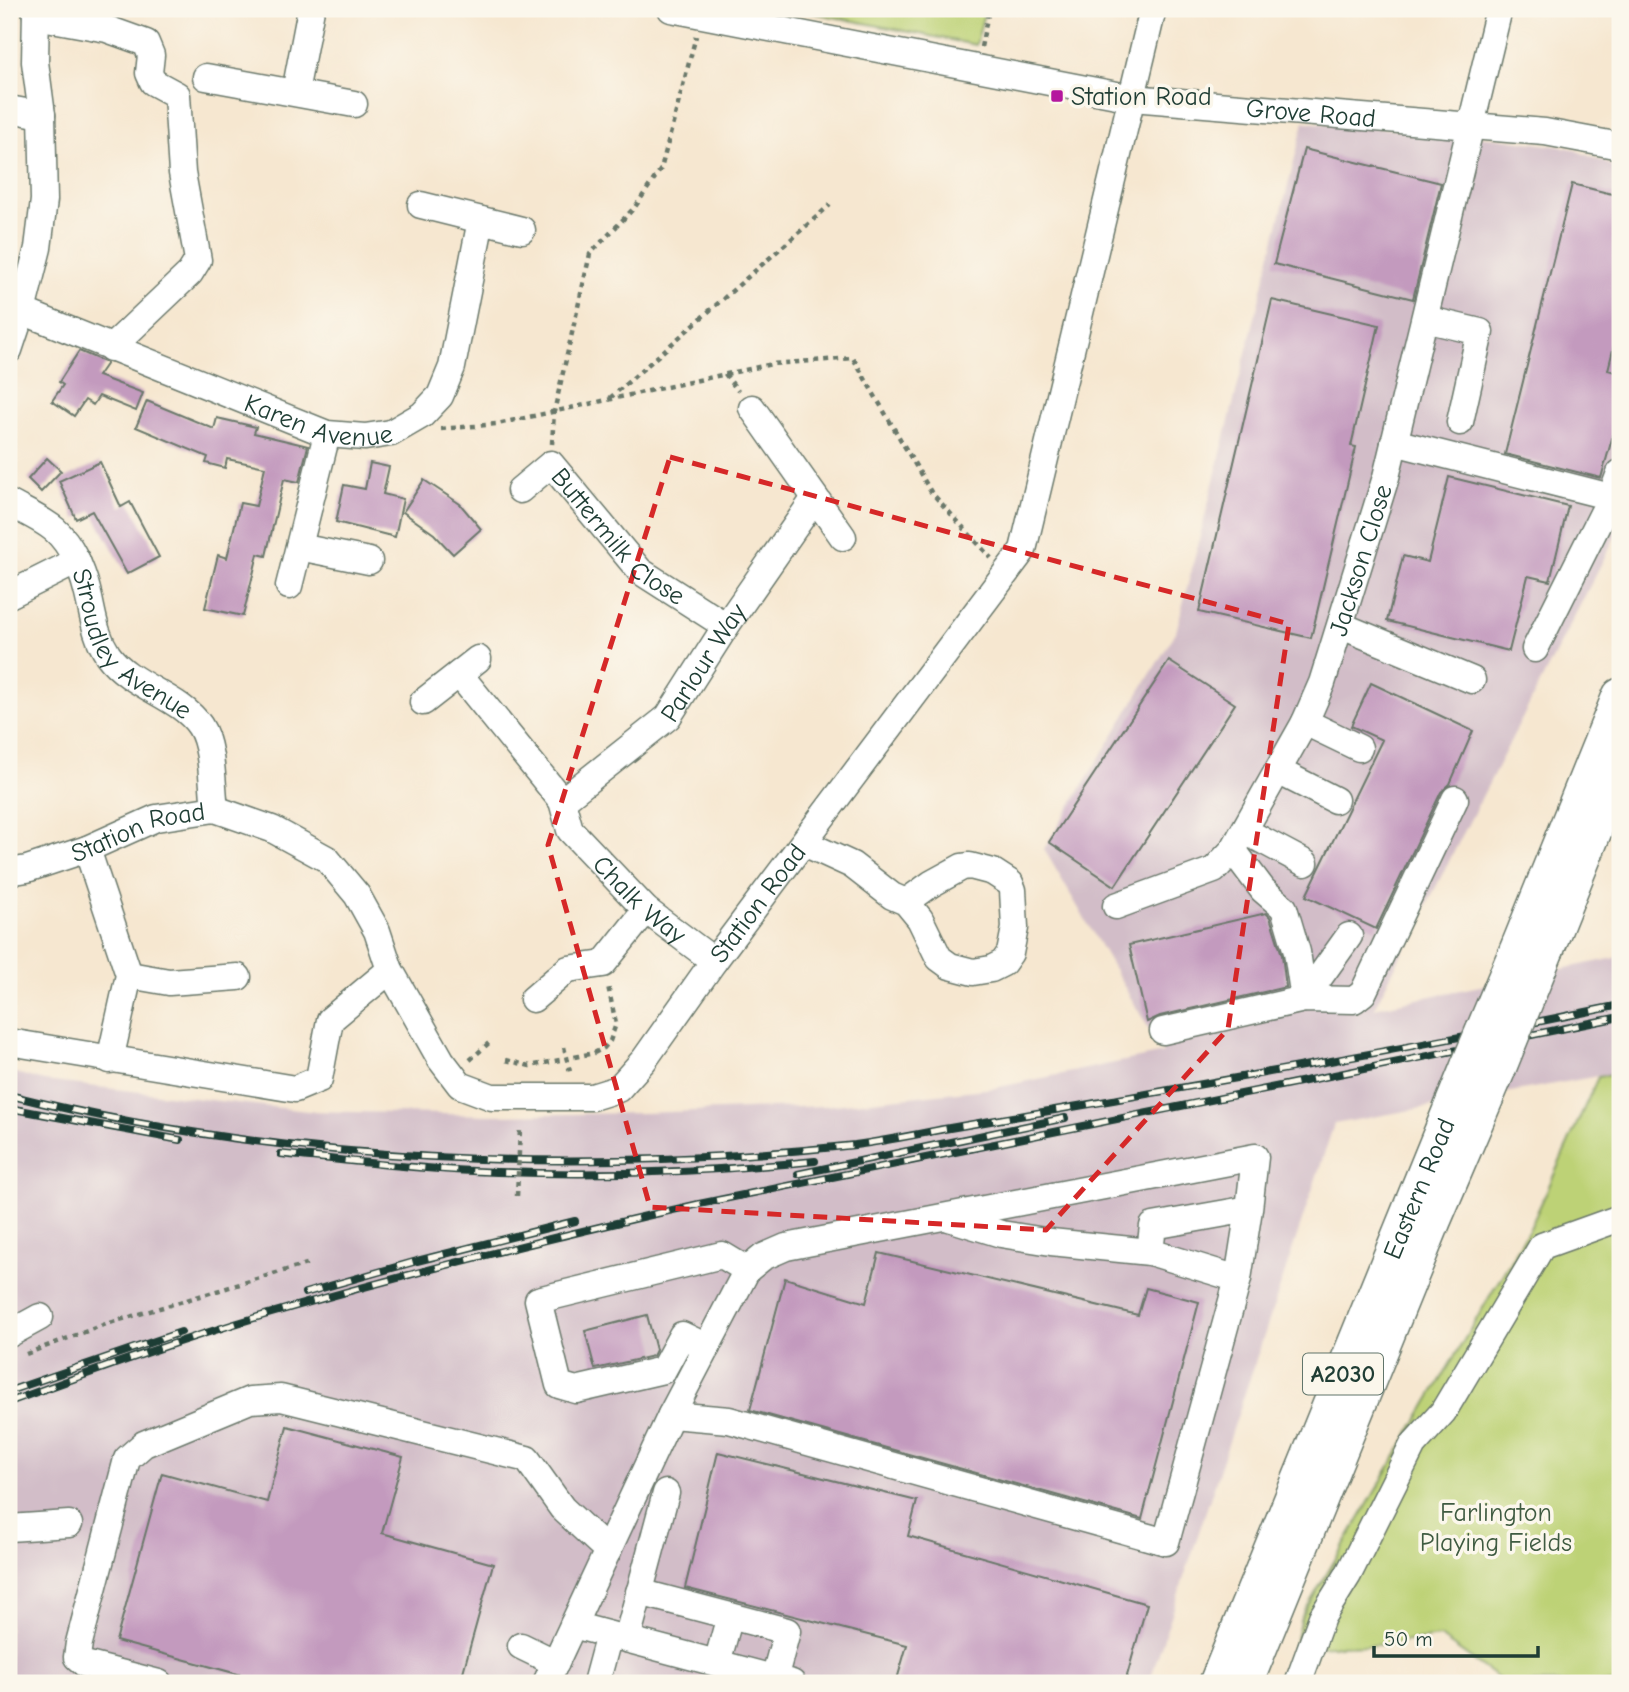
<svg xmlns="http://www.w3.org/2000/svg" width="1629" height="1692" font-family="'Comic Neue',sans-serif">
	<rect width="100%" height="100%" fill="#fbf7ec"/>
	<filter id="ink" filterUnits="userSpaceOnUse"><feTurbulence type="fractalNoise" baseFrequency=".0143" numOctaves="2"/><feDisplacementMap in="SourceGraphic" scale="14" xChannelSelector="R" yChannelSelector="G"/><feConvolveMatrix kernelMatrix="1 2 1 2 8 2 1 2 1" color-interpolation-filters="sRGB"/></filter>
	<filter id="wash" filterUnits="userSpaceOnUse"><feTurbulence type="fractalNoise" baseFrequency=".00686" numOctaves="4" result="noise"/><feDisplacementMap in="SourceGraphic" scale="28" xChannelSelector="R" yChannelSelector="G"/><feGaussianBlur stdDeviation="1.57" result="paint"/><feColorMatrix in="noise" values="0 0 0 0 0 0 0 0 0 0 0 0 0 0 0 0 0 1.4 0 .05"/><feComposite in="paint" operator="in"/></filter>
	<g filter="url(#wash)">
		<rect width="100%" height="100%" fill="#f6e7d0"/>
		<!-- industrial -->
		<path fill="#d2bdc8" d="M1304 122 1499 138 1570 148 1620 169V527L1374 1008 1620 957V1072L1334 1124 1149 1683H9V1071L44 1081 308 1111 489 1115 644 1113 825 1106 995 1088 1163 1053 1044 849 1176 632Z"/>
		<!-- green -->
		<g fill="#bdd276" stroke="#6e8855" stroke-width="2">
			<path d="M793 9H985L976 45Z"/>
			<path d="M1620 1072V1683H1505L1440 1637 1377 1645 1294 1647 1301 1618 1531 1226 1598 1077Z"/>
		</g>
		<g id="blocks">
			<!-- building -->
			<g fill="#c39abe">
				<path d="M1304 149 1441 183 1413 299 1274 264Z"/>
				<path d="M1572 184 1620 196V321L1608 370 1620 373V410L1601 478 1505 454Z"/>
				<path d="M1272 300 1379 325 1351 446 1356 447 1311 638 1199 612Z"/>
				<path d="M79 351 107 363 98 376 143 393 136 411 99 396 93 405 85 400 74 416 52 401 63 385 59 382Z"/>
				<path d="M147 401 214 429 217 418 256 427 254 433 308 446 299 482 284 479 266 556 258 554 243 616 205 608 218 555 227 558 240 503 256 506 265 467 227 459 225 468 206 463 208 457 136 427Z"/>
				<path d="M47 458 61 471 41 492 28 479Z"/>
				<path d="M100 462 121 507 130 502 159 557 127 574 92 511 76 519 59 481Z"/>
				<path d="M370 463 389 467 383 494 403 499 395 537 336 522 344 485 365 489Z"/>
				<path d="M1449 477 1568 506 1550 581 1528 576 1509 651 1387 621 1403 556 1428 562Z"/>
				<path d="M424 480 460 504 481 529 453 554 434 534 403 512Z"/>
				<path d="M1169 661 1235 704 1115 886 1049 842Z"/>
				<path d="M1371 683 1473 731 1450 784 1441 792 1376 929 1306 896 1382 740 1351 726Z"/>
				<path d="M1266 913 1270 917 1282 955 1286 987 1160 1016 1147 1022 1129 945Z"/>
				<path d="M879 1253 1138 1315 1146 1288 1199 1302 1142 1519 750 1410 785 1278 866 1303Z"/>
				<path d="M647 1315 656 1350 653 1356 595 1369 585 1331Z"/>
				<path d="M287 1426 403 1457 382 1533 493 1564 460 1683H271L116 1641 162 1473 267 1502Z"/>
				<path d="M718 1452 917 1501 908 1536 1147 1604 1125 1683H896L907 1645 685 1588Z"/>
			</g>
		</g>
	</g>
	<g filter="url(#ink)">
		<use href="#blocks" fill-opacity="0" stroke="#6a786b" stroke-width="2"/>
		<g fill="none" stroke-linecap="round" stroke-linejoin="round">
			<!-- minor casing -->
			<g stroke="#6a786b" stroke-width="29">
				<g id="minor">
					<path id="s1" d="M671 9 1132 98 1545 132 1620 146"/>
					<path d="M36 16 107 29 146 43 151 55 149 73 153 82 177 95 182 173 198 260 190 273 111 348"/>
					<path d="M206 77 354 104"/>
					<path d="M295 92 311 9"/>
					<path d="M9 109 42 115"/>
					<path d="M421 205 522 230"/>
					<path id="s2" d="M22 311 327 434 365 437 391 433 422 415 440 396 452 367 481 220"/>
					<path d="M1425 319 1480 332 1460 422"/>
					<path d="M9 350 22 311 38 248 44 200 42 115 35 62 36 9"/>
					<path d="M752 408 843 537"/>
					<path d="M1394 442 1611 497 1535 649"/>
					<path id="s3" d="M520 490 551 464 640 571 726 626"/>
					<path d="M1611 497 1620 473"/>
					<path id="s4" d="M9 503C23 511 42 519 55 530 71 544 82 570 87 590 93 613 94 634 108 655 131 687 179 695 200 726 213 746 212 786 215 809"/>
					<path d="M299 547 369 561"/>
					<path d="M289 586 327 434"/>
					<path d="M9 595 77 561"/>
					<path d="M1342 626 1472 680"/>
					<path id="s5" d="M459 674 562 801 570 830 646 910 714 961"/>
					<path d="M423 702 478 659"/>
					<path d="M1305 722 1359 748"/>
					<path d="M1278 771 1335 800"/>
					<path id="s6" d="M562 801 668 717 726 626 815 498"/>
					<path d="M1245 831 1305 863"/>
					<path d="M804 843 852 865 892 896 906 902 931 884 962 867 970 866 993 872 1010 883 1013 890 1015 928 1010 953 1003 963 991 969 973 972 950 966 939 958 920 919 906 902"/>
					<path d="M87 849 129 975 110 1060"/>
					<path d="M1233 850 1263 890 1284 908 1297 952 1304 999 1349 936"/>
					<path id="s7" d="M9 872 27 869 87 849 156 818 215 809 272 829 327 859 357 895 377 931 390 970 441 1060 460 1085 492 1097H592L618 1089 644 1060 714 961 1023 550 1153 9"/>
					<path id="s8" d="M1116 906 1214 870 1233 850 1305 722 1322 683 1386 477 1499 9"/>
					<path d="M129 975 169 982 238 977"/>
					<path d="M533 999 568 969 603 964 646 910"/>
					<path d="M1163 1031 1304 999 1354 1000 1363 993 1455 799"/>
					<path d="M9 1042 295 1089 319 1079 330 1020 390 970"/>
					<path d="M949 1218 1001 1234 1051 1242 1150 1252"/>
					<path d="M1238 1279 1150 1252 1153 1226 1249 1209 1255 1157 786 1247 763 1257 747 1270 671 1415 729 1420 1166 1542 1238 1279 1249 1209"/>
					<path d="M9 1334 40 1317"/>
					<path d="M707 1347 682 1335 663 1370 576 1390 559 1385 538 1300 722 1255 747 1270"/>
					<path d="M9 1528 69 1524"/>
					<path d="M639 1592 787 1631 774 1679"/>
					<path d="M573 1625 792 1683"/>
					<path d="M627 1639 666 1493"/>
					<path d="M521 1646 556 1663"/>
					<path d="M717 1663 730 1616"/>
					<path d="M159 1683 85 1664 77 1657 79 1643 127 1459 144 1444 250 1400 281 1398 527 1459 562 1508 608 1551"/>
					<path d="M546 1683 671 1415"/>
					<path d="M596 1683 609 1635"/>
					<path d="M1298 1683 1322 1617 1348 1575 1413 1445 1443 1412 1542 1246 1620 1218"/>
				</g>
			</g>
			<!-- major casing -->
			<g stroke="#6a786b" stroke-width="38">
				<g id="major">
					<path d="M1519 946 1620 696"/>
					<path d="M1546 950 1620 766"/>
					<path id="s9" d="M1217 1683 1469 1065"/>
					<path d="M1245 1683 1433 1221 1498 1069"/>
				</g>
			</g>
			<!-- path -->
			<g stroke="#6a786b" stroke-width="4.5" stroke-dasharray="5 5" stroke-linecap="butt">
				<path d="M981 47 989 9"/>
				<path d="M725 374 738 391"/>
				<path d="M610 398 830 205"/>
				<path d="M441 429 497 424 772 364 853 358 931 492 991 558"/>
				<path d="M552 444 554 412 590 254 635 207 661 169 696 36"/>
				<path d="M564 1047 571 1076"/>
				<path d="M470 1060 490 1042"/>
				<path d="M506 1060 530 1066 594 1053 604 1048 610 1041 616 1024 608 986"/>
				<path d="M26 1354 103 1325 310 1263"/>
			</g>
			<!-- minor -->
			<use href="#minor" stroke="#fff" stroke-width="26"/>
			<!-- major -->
			<use href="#major" stroke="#fff" stroke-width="35"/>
			<!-- rail casing -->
			<g stroke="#1f3d34" stroke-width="8">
				<g id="rail">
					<path d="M9 1095C279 1163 579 1175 855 1145 885 1141 914 1135 944 1129 1000 1119 1057 1110 1113 1100 1282 1070 1452 1040 1620 1005"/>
					<path d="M9 1108 180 1140"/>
					<path d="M281 1154C353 1161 425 1170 497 1172 603 1176 710 1172 815 1161"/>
					<path d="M798 1174 1065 1118"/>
					<path d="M305 1293 417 1261 575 1221"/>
					<path d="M9 1391 181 1332"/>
					<path d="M9 1402C92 1372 176 1341 261 1316 406 1274 552 1237 699 1204L1620 1017"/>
				</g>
			</g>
			<!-- rail -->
			<use href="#rail" stroke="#fbf7ec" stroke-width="5" stroke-dasharray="16" stroke-linecap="butt"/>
			<!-- major-bridge casing -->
			<g stroke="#6a786b" stroke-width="38" stroke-linecap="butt">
				<g id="major-bridge">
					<path d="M1469 1065 1519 946"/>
					<path d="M1498 1069 1546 950"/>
				</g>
			</g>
			<!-- path-bridge -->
			<path stroke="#6a786b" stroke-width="4.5" stroke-dasharray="5 5" stroke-linecap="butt" d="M517 1196 520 1129"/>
			<!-- major-bridge -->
			<use href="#major-bridge" stroke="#fff" stroke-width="35"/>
		</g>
	</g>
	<!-- marked area -->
	<path fill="none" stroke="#d62828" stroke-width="5" stroke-dasharray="14 9" stroke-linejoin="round" d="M670 457 1289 624 1228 1029 1046 1230 650 1207 548 845Z"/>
	<!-- markers -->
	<rect fill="#b5179e" stroke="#fbf7ec" stroke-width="2.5" x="1050" y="89" width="14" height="14" rx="3.5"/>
	<g text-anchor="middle" stroke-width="7" stroke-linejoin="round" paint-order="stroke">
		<!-- shield labels -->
		<rect fill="#fbf7ec" stroke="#61756b" stroke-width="2" x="1303" y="1353.5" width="80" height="41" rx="5"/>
		<g font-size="24" font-weight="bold" fill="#1f3d34">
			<text x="1343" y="1382">A2030</text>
		</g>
		<!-- poi labels -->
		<g font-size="26" fill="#1f3d34" stroke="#fbf7ec" text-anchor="start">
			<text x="1071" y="105">Station Road</text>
		</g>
		<!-- street labels -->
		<g font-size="26" fill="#1f3d34" stroke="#fbf7ec">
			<text dy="9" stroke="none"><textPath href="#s1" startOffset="649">Grove Road</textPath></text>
			<text dy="9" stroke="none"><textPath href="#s2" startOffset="318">Karen Avenue</textPath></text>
			<text dy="9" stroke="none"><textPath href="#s3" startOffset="140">Buttermilk Close</textPath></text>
			<text dy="9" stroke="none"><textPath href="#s8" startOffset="450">Jackson Close</textPath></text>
			<text dy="9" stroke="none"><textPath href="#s4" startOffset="196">Stroudley Avenue</textPath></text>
			<text dy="9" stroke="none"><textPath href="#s6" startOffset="200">Parlour Way</textPath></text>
			<text dy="9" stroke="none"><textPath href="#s7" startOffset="136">Station Road</textPath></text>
			<text dy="9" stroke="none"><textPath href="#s5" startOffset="292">Chalk Way</textPath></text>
			<text dy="9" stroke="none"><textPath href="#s7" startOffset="998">Station Road</textPath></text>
			<text dy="9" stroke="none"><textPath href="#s9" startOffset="534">Eastern Road</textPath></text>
		</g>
		<!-- park labels -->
		<g font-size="26" fill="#3f5b41" stroke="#fbf7ec">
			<text x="1496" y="1521">Farlington<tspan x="1496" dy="30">Playing Fields</tspan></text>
		</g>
	</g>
	<!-- margin -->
	<rect width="1629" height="1692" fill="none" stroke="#fbf7ec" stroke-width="35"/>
	<!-- scale -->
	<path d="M1374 1646v10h164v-10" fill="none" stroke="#1f3d34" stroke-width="3.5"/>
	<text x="1384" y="1646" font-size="21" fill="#1f3d34" stroke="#fbf7ec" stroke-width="5" paint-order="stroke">50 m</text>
</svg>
